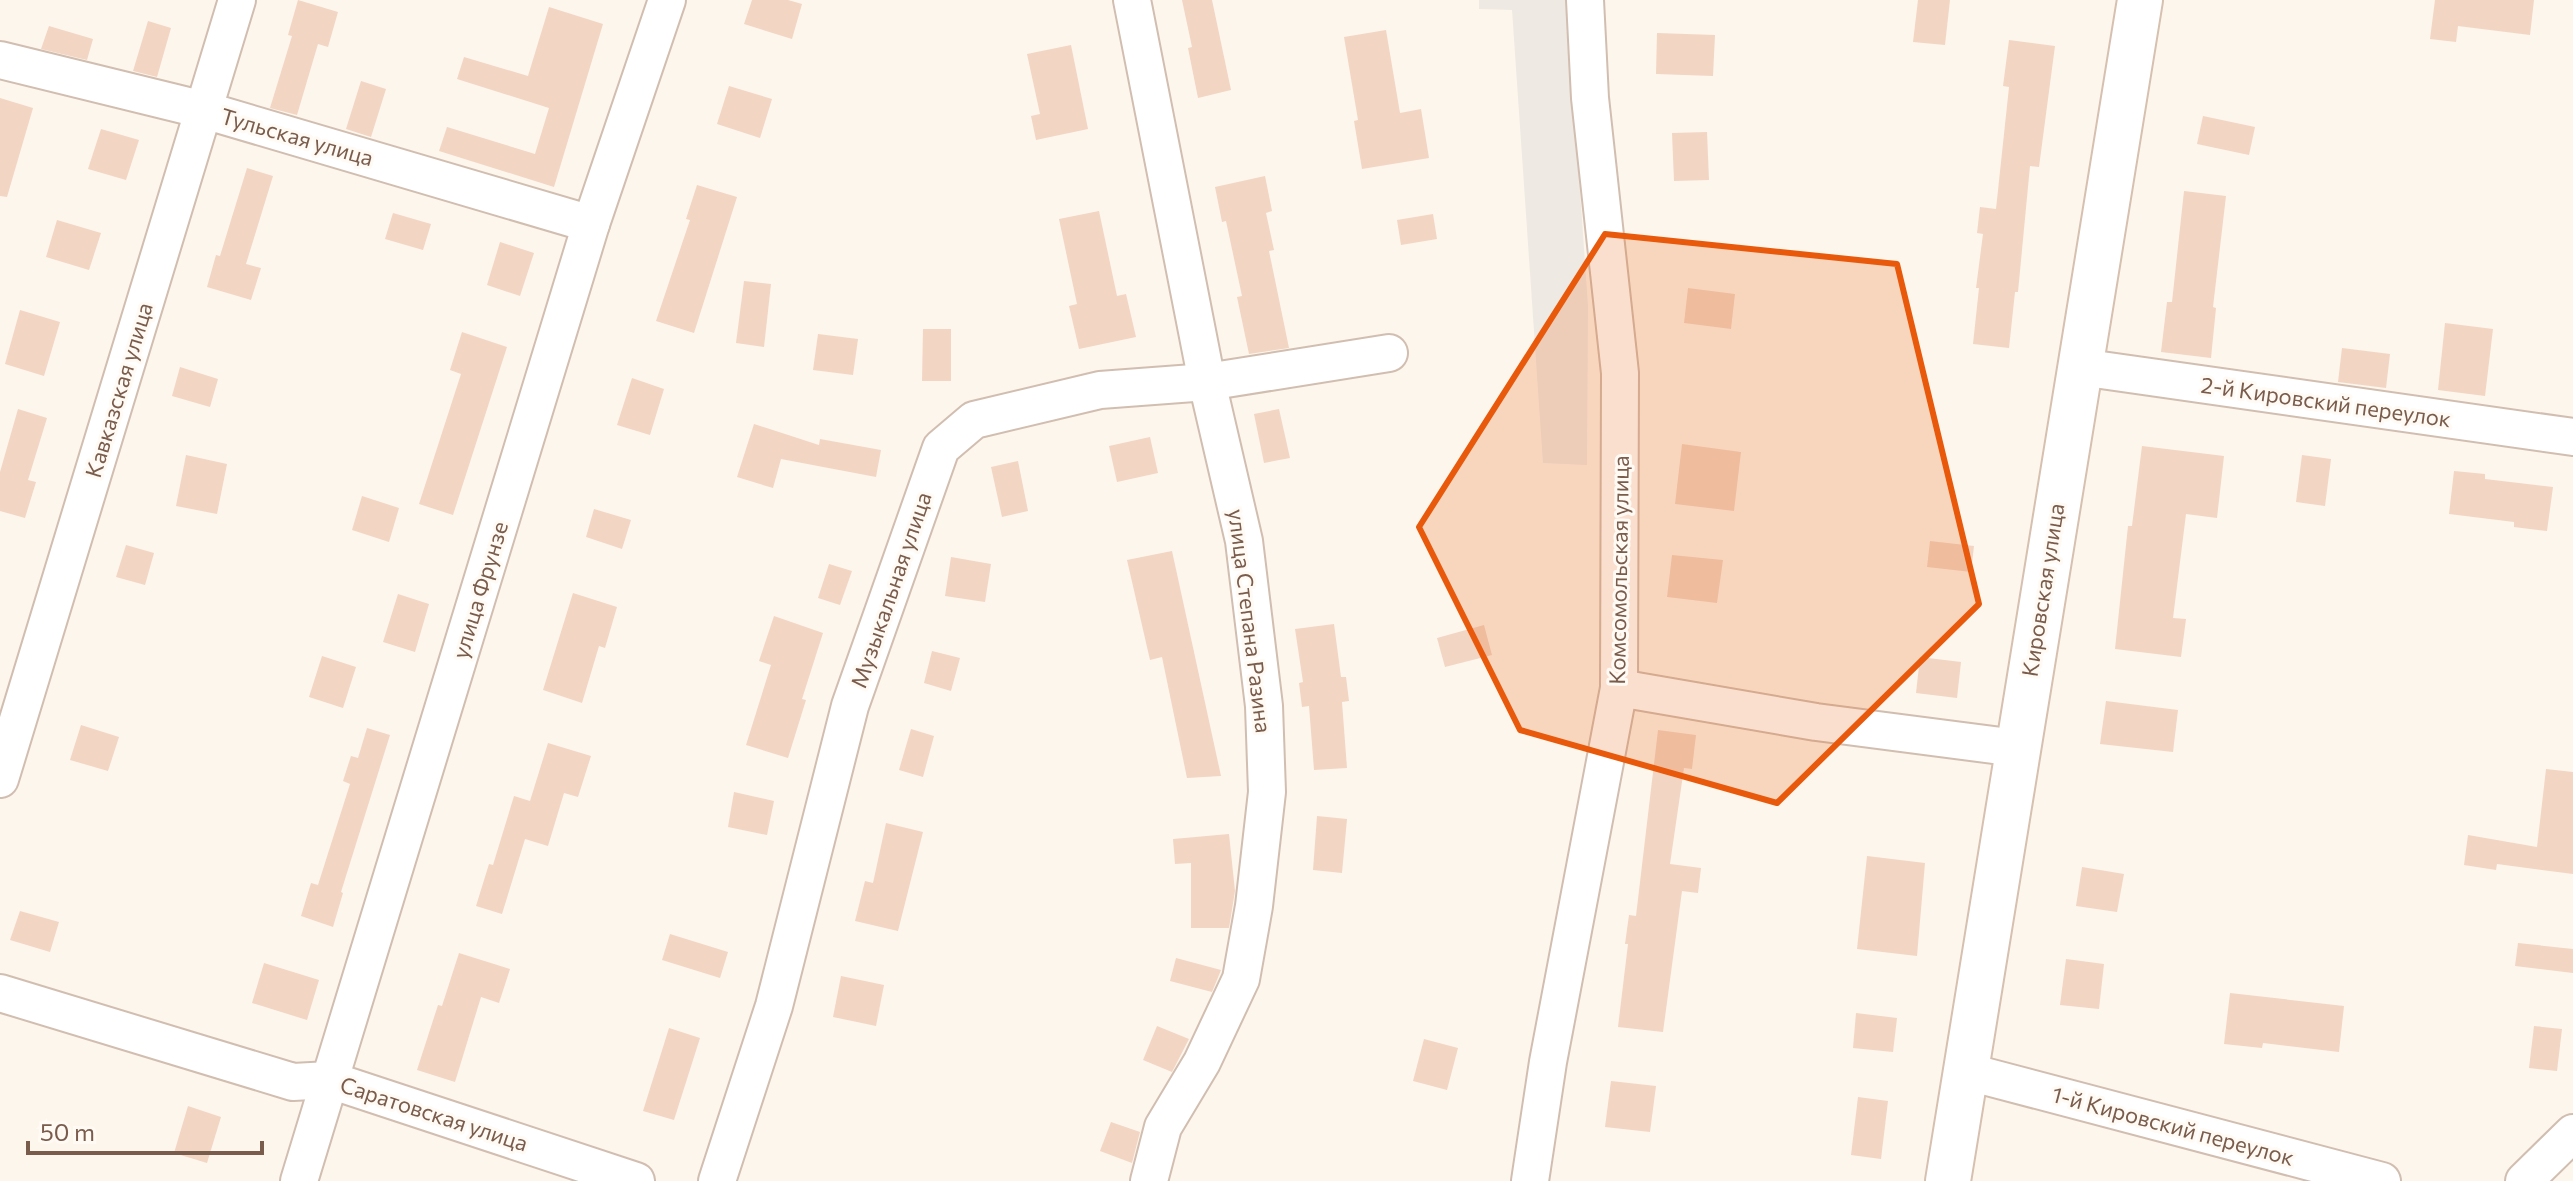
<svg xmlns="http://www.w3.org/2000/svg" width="2573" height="1181" font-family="Commissioner,sans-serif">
	<rect width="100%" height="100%" fill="#fdf6ec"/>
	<!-- industrial -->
	<path fill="#efe9e4" d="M1479 0H1571L1574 104 1588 306 1587 465 1543 463 1512 10 1479 9Z"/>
	<!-- building -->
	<g fill="#f3d5c3">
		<path d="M298 0 338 12 328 47 318 44 297 115 270 108 292 36 288 35Z"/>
		<path d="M752 0H788L802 4 792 39 744 24Z"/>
		<path d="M1182 0H1212L1231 90 1198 98 1188 48 1192 47Z"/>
		<path d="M1918 0H1950L1945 45 1913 42Z"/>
		<path d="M2435 0H2534L2530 35 2458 26 2456 42 2430 39Z"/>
		<path d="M549 7 603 24 554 187 439 151 447 127 535 154 549 108 457 79 464 57 528 76Z"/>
		<path d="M148 21 171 28 157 77 133 71Z"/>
		<path d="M49 26 93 39 87 60 41 49Z"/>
		<path d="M1386 30 1400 113 1421 109 1429 158 1362 169 1354 121 1358 120 1344 37Z"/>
		<path d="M1657 33 1715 35 1713 76 1656 74Z"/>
		<path d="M2009 40 2055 46 2039 167 2030 166 2018 292H2015L2009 348 1973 344 1979 288H1976L1983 234 1977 233 1980 207 1996 209 2009 87 2003 86Z"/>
		<path d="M1071 45 1088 129 1036 140 1031 116 1040 114 1027 54Z"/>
		<path d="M361 81 386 89 371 137 346 129Z"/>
		<path d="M729 86 772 99 760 138 717 124Z"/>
		<path d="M0 98 33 108 7 197 0 196Z"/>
		<path d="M2203 116 2255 127 2249 155 2197 144Z"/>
		<path d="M101 129 139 140 126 180 88 169Z"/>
		<path d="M1707 132 1709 180 1674 181 1672 133Z"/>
		<path d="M247 168 273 176 246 264 261 268 251 300 207 287 216 255 220 256Z"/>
		<path d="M1265 176 1272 211 1266 213 1274 250 1269 251 1289 348 1249 354 1237 297 1242 296 1226 221 1222 222 1215 187Z"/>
		<path d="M697 185 737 197 694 333 656 321 690 220 686 219Z"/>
		<path d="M2184 191 2226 196 2213 307 2216 308 2211 358 2161 352 2167 302H2172Z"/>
		<path d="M1099 211 1117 296 1126 294 1136 337 1079 349 1069 306 1077 304 1059 219Z"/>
		<path d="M393 213 431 224 423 250 385 239Z"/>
		<path d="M1433 214 1437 239 1401 245 1397 220Z"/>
		<path d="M57 220 101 233 89 270 46 257Z"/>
		<path d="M500 242 534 253 520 296 487 285Z"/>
		<path d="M744 281 771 284 764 347 736 343Z"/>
		<path d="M1688 288 1735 294 1731 329 1684 323Z"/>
		<path d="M20 310 60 322 44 376 5 364Z"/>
		<path d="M2445 323 2493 329 2485 396 2438 390Z"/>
		<path d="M923 329H951V381H922Z"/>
		<path d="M462 332 507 347 453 515 419 504 461 374 450 370Z"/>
		<path d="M818 334 858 339 853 375 813 370Z"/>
		<path d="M2342 348 2390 354 2386 388 2338 382Z"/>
		<path d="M180 367 218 379 210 407 172 396Z"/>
		<path d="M632 378 664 389 650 435 617 425Z"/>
		<path d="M18 409 47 418 28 480 36 482 25 518 0 511V472Z"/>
		<path d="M1279 409 1290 458 1264 463 1254 414Z"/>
		<path d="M754 424 819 445 820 439 881 450 876 477 781 459 773 488 737 477Z"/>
		<path d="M1150 437 1158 473 1117 482 1109 446Z"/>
		<path d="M1682 444 1741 452 1734 511 1675 504Z"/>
		<path d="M2142 446 2224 456 2217 518 2186 514 2173 618 2186 619 2181 657 2115 649 2128 526H2132Z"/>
		<path d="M186 455 227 464 217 514 176 506Z"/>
		<path d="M2302 455 2331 459 2325 506 2296 502Z"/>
		<path d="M1018 461 1028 511 1002 517 991 467Z"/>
		<path d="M2454 471 2485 474V479L2553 487 2547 531 2514 527V522L2449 514Z"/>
		<path d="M362 496 399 508 389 542 352 530Z"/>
		<path d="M594 509 631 520 622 549 586 537Z"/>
		<path d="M1930 541 1974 546 1971 572 1927 567Z"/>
		<path d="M126 545 154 553 145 585 116 577Z"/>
		<path d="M1172 551 1184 606 1221 776 1187 778 1162 657 1150 660 1127 560Z"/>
		<path d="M1672 555 1723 560 1717 603 1667 597Z"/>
		<path d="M951 557 991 564 985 602 945 596Z"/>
		<path d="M829 564 852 571 840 605 818 598Z"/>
		<path d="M573 593 617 607 605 648 599 646 582 703 543 690Z"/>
		<path d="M398 594 429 604 415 652 383 642Z"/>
		<path d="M774 616 823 633 802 699 806 700 788 758 746 745 771 665 759 661Z"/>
		<path d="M1334 624 1341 677H1346L1349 701 1342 702 1347 768 1314 770 1309 706 1302 707 1299 683 1303 682 1295 629Z"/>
		<path d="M1484 625 1492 655 1445 667 1437 638Z"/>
		<path d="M932 651 960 658 951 691 924 683Z"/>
		<path d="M322 656 356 667 343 708 309 697Z"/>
		<path d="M1920 657 1961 662 1957 698 1916 693Z"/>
		<path d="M2106 701 2178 710 2173 752 2100 744Z"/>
		<path d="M81 725 119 737 108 771 70 760Z"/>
		<path d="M367 728 390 735 341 892 343 893 333 927 301 916 311 883 318 885 350 784 343 781 351 756 358 758Z"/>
		<path d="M911 729 934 736 923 777 899 770Z"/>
		<path d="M1658 730 1696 735 1692 769 1684 768 1670 864 1701 868 1698 893 1682 891 1663 1032 1618 1027 1628 944H1625L1629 915 1636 916Z"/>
		<path d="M548 743 591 756 578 797 564 793 548 846 525 839 502 914 476 906 489 864 493 865 514 796 530 801Z"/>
		<path d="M2546 769 2573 772V874L2497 864 2496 870 2464 865 2468 835 2537 847Z"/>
		<path d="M734 792 774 801 767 835 728 827Z"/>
		<path d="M1317 816 1347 819 1342 873 1313 870Z"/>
		<path d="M886 823 923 832 898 931 855 921 865 881 873 883Z"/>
		<path d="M1229 834 1235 891 1229 928H1191V863L1175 864 1173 839Z"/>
		<path d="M1867 856 1925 863 1917 956 1857 949Z"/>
		<path d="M2082 867 2124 874 2117 912 2076 906Z"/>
		<path d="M20 911 59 922 50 952 10 940Z"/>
		<path d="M670 934 728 952 720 978 662 960Z"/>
		<path d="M2518 943 2573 949V973L2515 966Z"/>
		<path d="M459 953 510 969 499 1003 481 997 455 1082 417 1070 438 1005 442 1006Z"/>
		<path d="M1176 958 1221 970 1212 992 1170 981Z"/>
		<path d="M2066 959 2104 964 2099 1009 2060 1005Z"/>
		<path d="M264 963 319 980 307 1020 252 1003Z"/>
		<path d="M841 976 884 985 876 1026 833 1017Z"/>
		<path d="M2230 993 2344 1006 2339 1052 2263 1043 2262 1048 2224 1044Z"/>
		<path d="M1856 1013 1897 1018 1893 1052 1853 1048Z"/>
		<path d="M1157 1026 1189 1039 1172 1072 1143 1060Z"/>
		<path d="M2534 1026 2562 1029 2557 1071 2529 1068Z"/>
		<path d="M669 1028 700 1038 674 1120 643 1111Z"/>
		<path d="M1424 1039 1458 1048 1447 1090 1413 1081Z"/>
		<path d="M1611 1081 1656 1086 1650 1132 1605 1127Z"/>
		<path d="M1858 1097 1888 1101 1881 1159 1851 1155Z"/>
		<path d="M188 1106 221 1117 207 1163 174 1153Z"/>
		<path d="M1111 1122 1140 1132 1132 1163 1100 1151Z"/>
	</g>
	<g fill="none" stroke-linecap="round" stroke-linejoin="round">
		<!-- minor casing -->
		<g stroke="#d1beb0" stroke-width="40">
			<g id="minor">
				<path d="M1132 0 1207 382 1244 541 1264 706 1267 792 1254 906 1241 979 1202 1062 1163 1127 1149 1181"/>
				<path d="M0 60 204 110 591 224"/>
				<path d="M2080 367 2573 437"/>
				<path d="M1619 688 1816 722 2017 748"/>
				<path d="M0 779 237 0"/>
				<path d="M0 993 293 1082 330 1080 636 1181"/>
				<path d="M1965 1071 2382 1181"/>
				<path d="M299 1181 591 224 667 0"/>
				<path d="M717 1181 774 1006 850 706 941 448 974 420 1100 390 1207 382 1389 353"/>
				<path d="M1530 1181 1548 1062 1619 688 1620 373 1590 98 1585 0"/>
				<path d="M2524 1181 2573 1133"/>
			</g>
		</g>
		<!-- secondary casing -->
		<g stroke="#d6c0b0" stroke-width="48">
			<path id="secondary" d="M1948 1181 2140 0"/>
		</g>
		<!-- minor -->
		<use href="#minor" stroke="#fff" stroke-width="36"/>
		<!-- secondary -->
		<use href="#secondary" stroke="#fff" stroke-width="44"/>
	</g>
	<!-- marked area -->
	<path fill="#e8590c" fill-opacity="0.2" stroke="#e8590c" stroke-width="6" stroke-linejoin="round" d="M1605 234 1897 264 1979 604 1777 803 1520 730 1419 527Z"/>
	<g text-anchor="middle" stroke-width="6" stroke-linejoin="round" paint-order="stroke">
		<!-- street labels -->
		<g font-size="22" fill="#7a5c4d" stroke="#fffaf3">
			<text transform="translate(297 137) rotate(16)" y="8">Тульская улица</text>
			<text transform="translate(119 390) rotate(-73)" y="8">Кавказская улица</text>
			<text transform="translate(2326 402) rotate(8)" y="8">2-й Кировский переулок</text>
			<text transform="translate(1619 570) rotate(-89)" y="8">Комсомольская улица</text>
			<text transform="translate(480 590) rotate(-73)" y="8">улица Фрунзе</text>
			<text transform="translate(891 590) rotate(-71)" y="8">Музыкальная улица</text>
			<text transform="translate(2043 590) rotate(-81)" y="8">Кировская улица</text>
			<text transform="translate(1250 621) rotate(83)" y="8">улица Степана Разина</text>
			<text transform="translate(434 1114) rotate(18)" y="8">Саратовская улица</text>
			<text transform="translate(2173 1126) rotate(15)" y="8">1-й Кировский переулок</text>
		</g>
	</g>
	<!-- scale -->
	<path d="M28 1141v12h234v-12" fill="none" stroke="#7a5c4d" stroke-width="4"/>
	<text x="40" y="1141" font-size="24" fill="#7a5c4d" stroke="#fffaf3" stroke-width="6" paint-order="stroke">50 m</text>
</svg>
